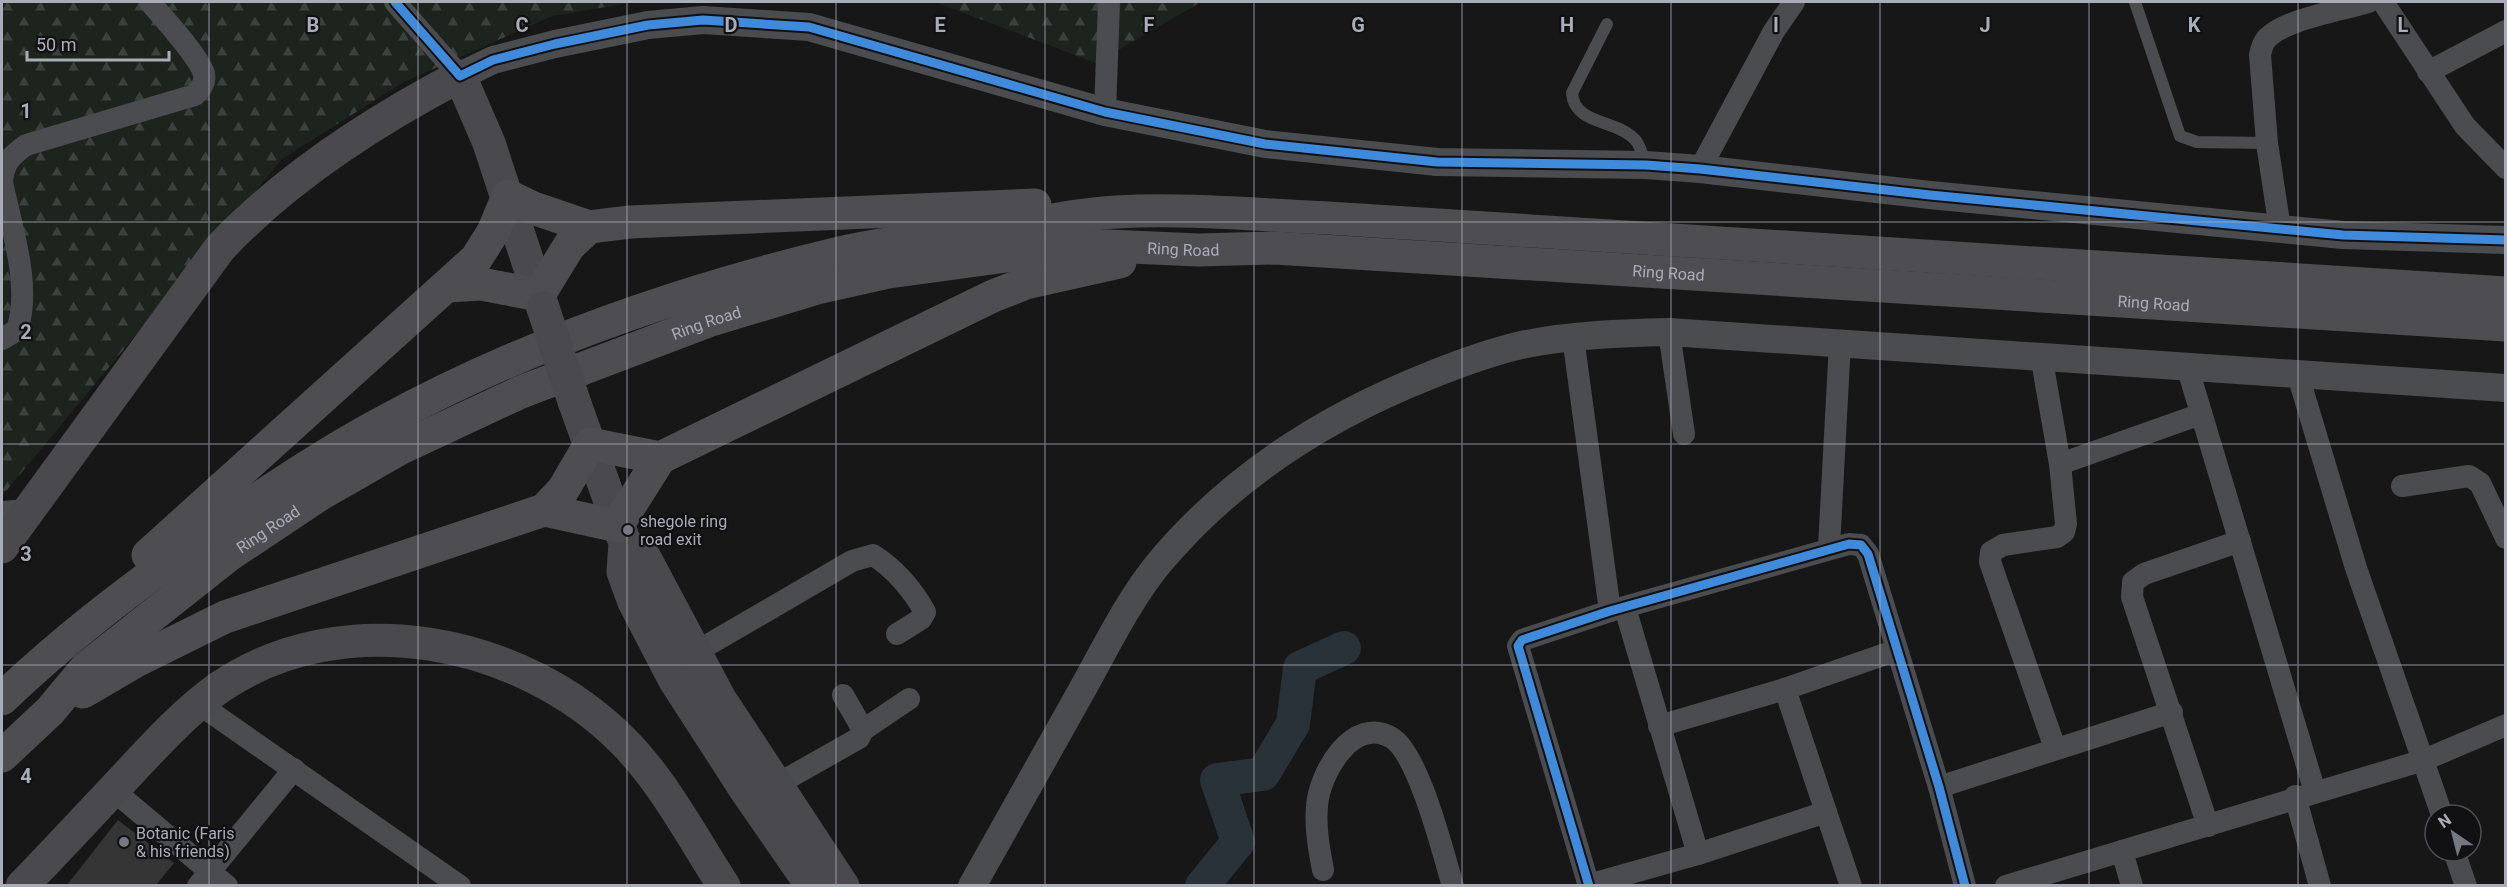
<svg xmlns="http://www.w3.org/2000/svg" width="2507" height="887" font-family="Roboto,sans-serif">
	<defs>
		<pattern id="forest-firs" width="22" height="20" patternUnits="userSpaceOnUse" patternTransform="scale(1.5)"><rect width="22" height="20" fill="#1d241e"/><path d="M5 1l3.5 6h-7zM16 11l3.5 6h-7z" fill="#3b413d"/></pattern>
	</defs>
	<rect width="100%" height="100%" fill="#171717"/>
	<!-- forest -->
	<g fill="url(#forest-firs)">
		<path d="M2 2H636L552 16 402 83 282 159 2 496Z"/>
		<path d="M935 2H1201L1096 63Z"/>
	</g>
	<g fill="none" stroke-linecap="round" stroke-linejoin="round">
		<!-- river -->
		<path stroke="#2a3239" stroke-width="34" d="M1202 886 1238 842 1217 780 1263 774 1293 724 1300 668 1344 648"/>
	</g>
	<!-- building -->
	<path fill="#353536" d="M118 820 174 863 156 885H67Z"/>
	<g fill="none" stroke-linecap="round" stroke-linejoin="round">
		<!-- service -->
		<g stroke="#4b4c50" stroke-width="12">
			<path d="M2135 2 2180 136 2197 142 2267 143"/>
			<path d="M1607 24 1572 93C1574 126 1620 119 1637 142 1641 148 1643 157 1645 164"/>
		</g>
		<!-- minor -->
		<g stroke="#4b4c50" stroke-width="22">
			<path d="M395 2 460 76"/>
			<path d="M2383 2 2465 126 2506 168"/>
			<path d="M2428 72 2506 31"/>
			<path d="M1105 112 1109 2"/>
			<path d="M1700 169 1774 31 1794 2"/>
			<path d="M2 181C4 162 11 156 26 145L195 95C200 89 206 83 204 74 199 56 163 18 150 2"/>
			<path d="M2 182C11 227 32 286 17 330L2 339"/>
			<path d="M2280 229 2267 143 2260 55C2261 51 2262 45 2265 41 2279 20 2344 10 2368 2"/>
			<path d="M1669 332 1684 434"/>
			<path d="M1573 337 1610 611"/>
			<path d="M2041 355 2060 464"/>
			<path d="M2187 366 2315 792"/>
			<path d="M2297 372 2356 568 2442 815"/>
			<path d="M2402 486 2469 476 2480 483 2506 538"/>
			<path d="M2 512 27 510"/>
			<path d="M1829 547 1840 342"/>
			<path d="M1625 608 1698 854"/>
			<path d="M694 653 852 561 873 555C894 568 913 590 925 612L921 619 897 634"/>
			<path d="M199 704 460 886"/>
			<path d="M1659 726 1785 689"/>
			<path d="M863 730 909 699"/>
			<path d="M2055 748 1990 562 1991 552 2003 545 2057 537 2064 532 2066 524 2060 464 2201 414"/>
			<path d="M776 785 859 738 863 730 843 695"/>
			<path d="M1939 787 2172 712"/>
			<path d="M113 790 227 886"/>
			<path d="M2295 796 2320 886"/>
			<path d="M1826 812 1851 886"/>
			<path d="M2208 826 2132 597 2133 582 2144 574 2240 541"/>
			<path d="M2122 851 2132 886"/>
			<path d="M2454 851 2466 886"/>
			<path d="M1323 870C1319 849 1315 828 1317 806 1319 774 1353 714 1392 738 1419 755 1443 853 1453 886"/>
			<path d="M1588 885 1698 854 1826 812 1785 689 1897 650"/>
			<path d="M198 886 294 769"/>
			<path d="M1589 886 1521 656 1518 646 1522 640 1610 611 1849 544 1861 545 1868 554 1939 787 1965 886"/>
			<path d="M2006 886 2424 760 2506 725"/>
		</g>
		<!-- tertiary -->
		<g stroke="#4b4c50" stroke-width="28">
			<path d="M460 76 493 60 555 44 648 25 703 20 809 27 1105 112 1265 144 1437 162 1646 165 1700 169 1930 195 2343 235 2506 240"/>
			<path d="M972 886C1009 820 1046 755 1082 690 1106 647 1128 601 1159 563 1231 477 1327 416 1431 375 1461 363 1494 351 1526 344 1573 335 1621 333 1669 332L2506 388"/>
		</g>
		<!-- secondary -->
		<g stroke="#4a4a4e" stroke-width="33">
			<path d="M575 404 625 543 623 572 634 602 674 679 745 789 812 886"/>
			<path d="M625 543 645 558 720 699 843 886"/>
			<path d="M2 547 220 248C287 177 374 121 460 76L489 143 543 308"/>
			<path d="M22 886C58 849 93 811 128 774 156 744 186 711 220 687 344 603 522 639 623 741 664 782 692 837 724 886"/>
		</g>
		<!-- trunk -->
		<g stroke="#4e4e52" stroke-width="33">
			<path d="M448 286 481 284 539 295 569 246 589 227"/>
			<path d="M544 510 617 526 660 458"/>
			<path d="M148 555 476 259 493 232 508 196 533 208 589 227 630 222 1035 205"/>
			<path d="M83 692 136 661 225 617 544 510 563 490 590 444 660 458 993 296 1026 283 1120 262"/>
			<path d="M2 699C60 643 123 595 188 548 249 504 312 461 378 425 520 347 677 292 835 254 886 242 941 237 993 230 1034 224 1075 214 1116 212 1186 208 1258 215 1328 218L2506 293"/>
			<path id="s1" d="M2 756 50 711 86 668 229 555 319 495 401 448 521 392 708 321 817 288 889 272 1065 248 1109 246 1198 250 1275 248 2506 325"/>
		</g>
		<!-- secondary-bridge -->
		<path stroke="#4a4a4e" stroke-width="33" d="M543 308 575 404"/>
		<!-- cycleway casing -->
		<g stroke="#111113" stroke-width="13">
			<g id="cycleway">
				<path d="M395 2 460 76 493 60 555 44 648 25 703 20 809 27 1105 112 1265 144 1437 162 1646 165 1700 169 1930 195 2343 235 2506 240"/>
				<path d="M1589 886 1521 656 1518 646 1522 640 1610 611 1849 544 1861 545 1868 554 1939 787 1965 886"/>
			</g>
		</g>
		<!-- cycleway -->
		<use href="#cycleway" stroke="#408adc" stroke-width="9"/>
	</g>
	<!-- grid -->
	<path fill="none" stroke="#a8adb8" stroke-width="1.5" stroke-opacity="0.55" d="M209 2V886M418 2V886M627 2V886M836 2V886M1045 2V886M1254 2V886M1462 2V886M1671 2V886M1880 2V886M2089 2V886M2298 2V886M2 222H2506M2 444H2506M2 665H2506"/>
	<!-- markers -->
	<g fill="#757880" stroke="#111113" stroke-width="2">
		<circle cx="628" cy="530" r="6"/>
		<circle cx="124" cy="842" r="6"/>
	</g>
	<g text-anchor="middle" stroke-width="4.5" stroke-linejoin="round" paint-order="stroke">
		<!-- street labels -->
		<g font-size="16" fill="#a8adb8" stroke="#111113">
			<text dy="6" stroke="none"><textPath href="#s1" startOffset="1323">Ring Road</textPath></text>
			<text dy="6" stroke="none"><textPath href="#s1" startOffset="1809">Ring Road</textPath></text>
			<text dy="6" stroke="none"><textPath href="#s1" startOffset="2295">Ring Road</textPath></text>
			<text dy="6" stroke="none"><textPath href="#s1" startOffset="837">Ring Road</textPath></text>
			<text dy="6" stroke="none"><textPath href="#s1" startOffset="351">Ring Road</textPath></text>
		</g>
		<!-- poi labels -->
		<g font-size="16" fill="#a8adb8" stroke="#111113" text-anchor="start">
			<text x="640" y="527">shegole ring<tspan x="640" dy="18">road exit</tspan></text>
			<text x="136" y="839">Botanic (Faris<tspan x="136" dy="18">&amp; his friends)</tspan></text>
		</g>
	</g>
	<g font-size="20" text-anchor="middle" font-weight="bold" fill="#a8adb8" stroke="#111113" stroke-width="4.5" stroke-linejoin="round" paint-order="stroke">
		<text x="313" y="32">B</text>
		<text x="522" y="32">C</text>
		<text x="731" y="32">D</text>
		<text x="940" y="32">E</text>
		<text x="1149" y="32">F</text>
		<text x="1358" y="32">G</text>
		<text x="1567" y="32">H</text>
		<text x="1776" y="32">I</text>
		<text x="1985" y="32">J</text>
		<text x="2194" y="32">K</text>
		<text x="2403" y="32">L</text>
		<text x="26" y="118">1</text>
		<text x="26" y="339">2</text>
		<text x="26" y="561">3</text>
		<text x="26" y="783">4</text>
	</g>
	<!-- border -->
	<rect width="2507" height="887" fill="none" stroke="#a8adb8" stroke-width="6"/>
	<!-- north arrow -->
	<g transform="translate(2453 833) rotate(325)"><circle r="28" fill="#111113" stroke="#4d4f55" stroke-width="1.5"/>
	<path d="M0-4.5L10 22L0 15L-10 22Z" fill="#757880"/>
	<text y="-9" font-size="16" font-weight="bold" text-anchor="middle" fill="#a8adb8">N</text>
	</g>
	<!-- scale -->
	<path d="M27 51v9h142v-9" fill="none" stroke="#a8adb8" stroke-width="3"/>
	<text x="36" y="51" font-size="18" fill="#a8adb8" stroke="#111113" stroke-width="4.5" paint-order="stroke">50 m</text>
</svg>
